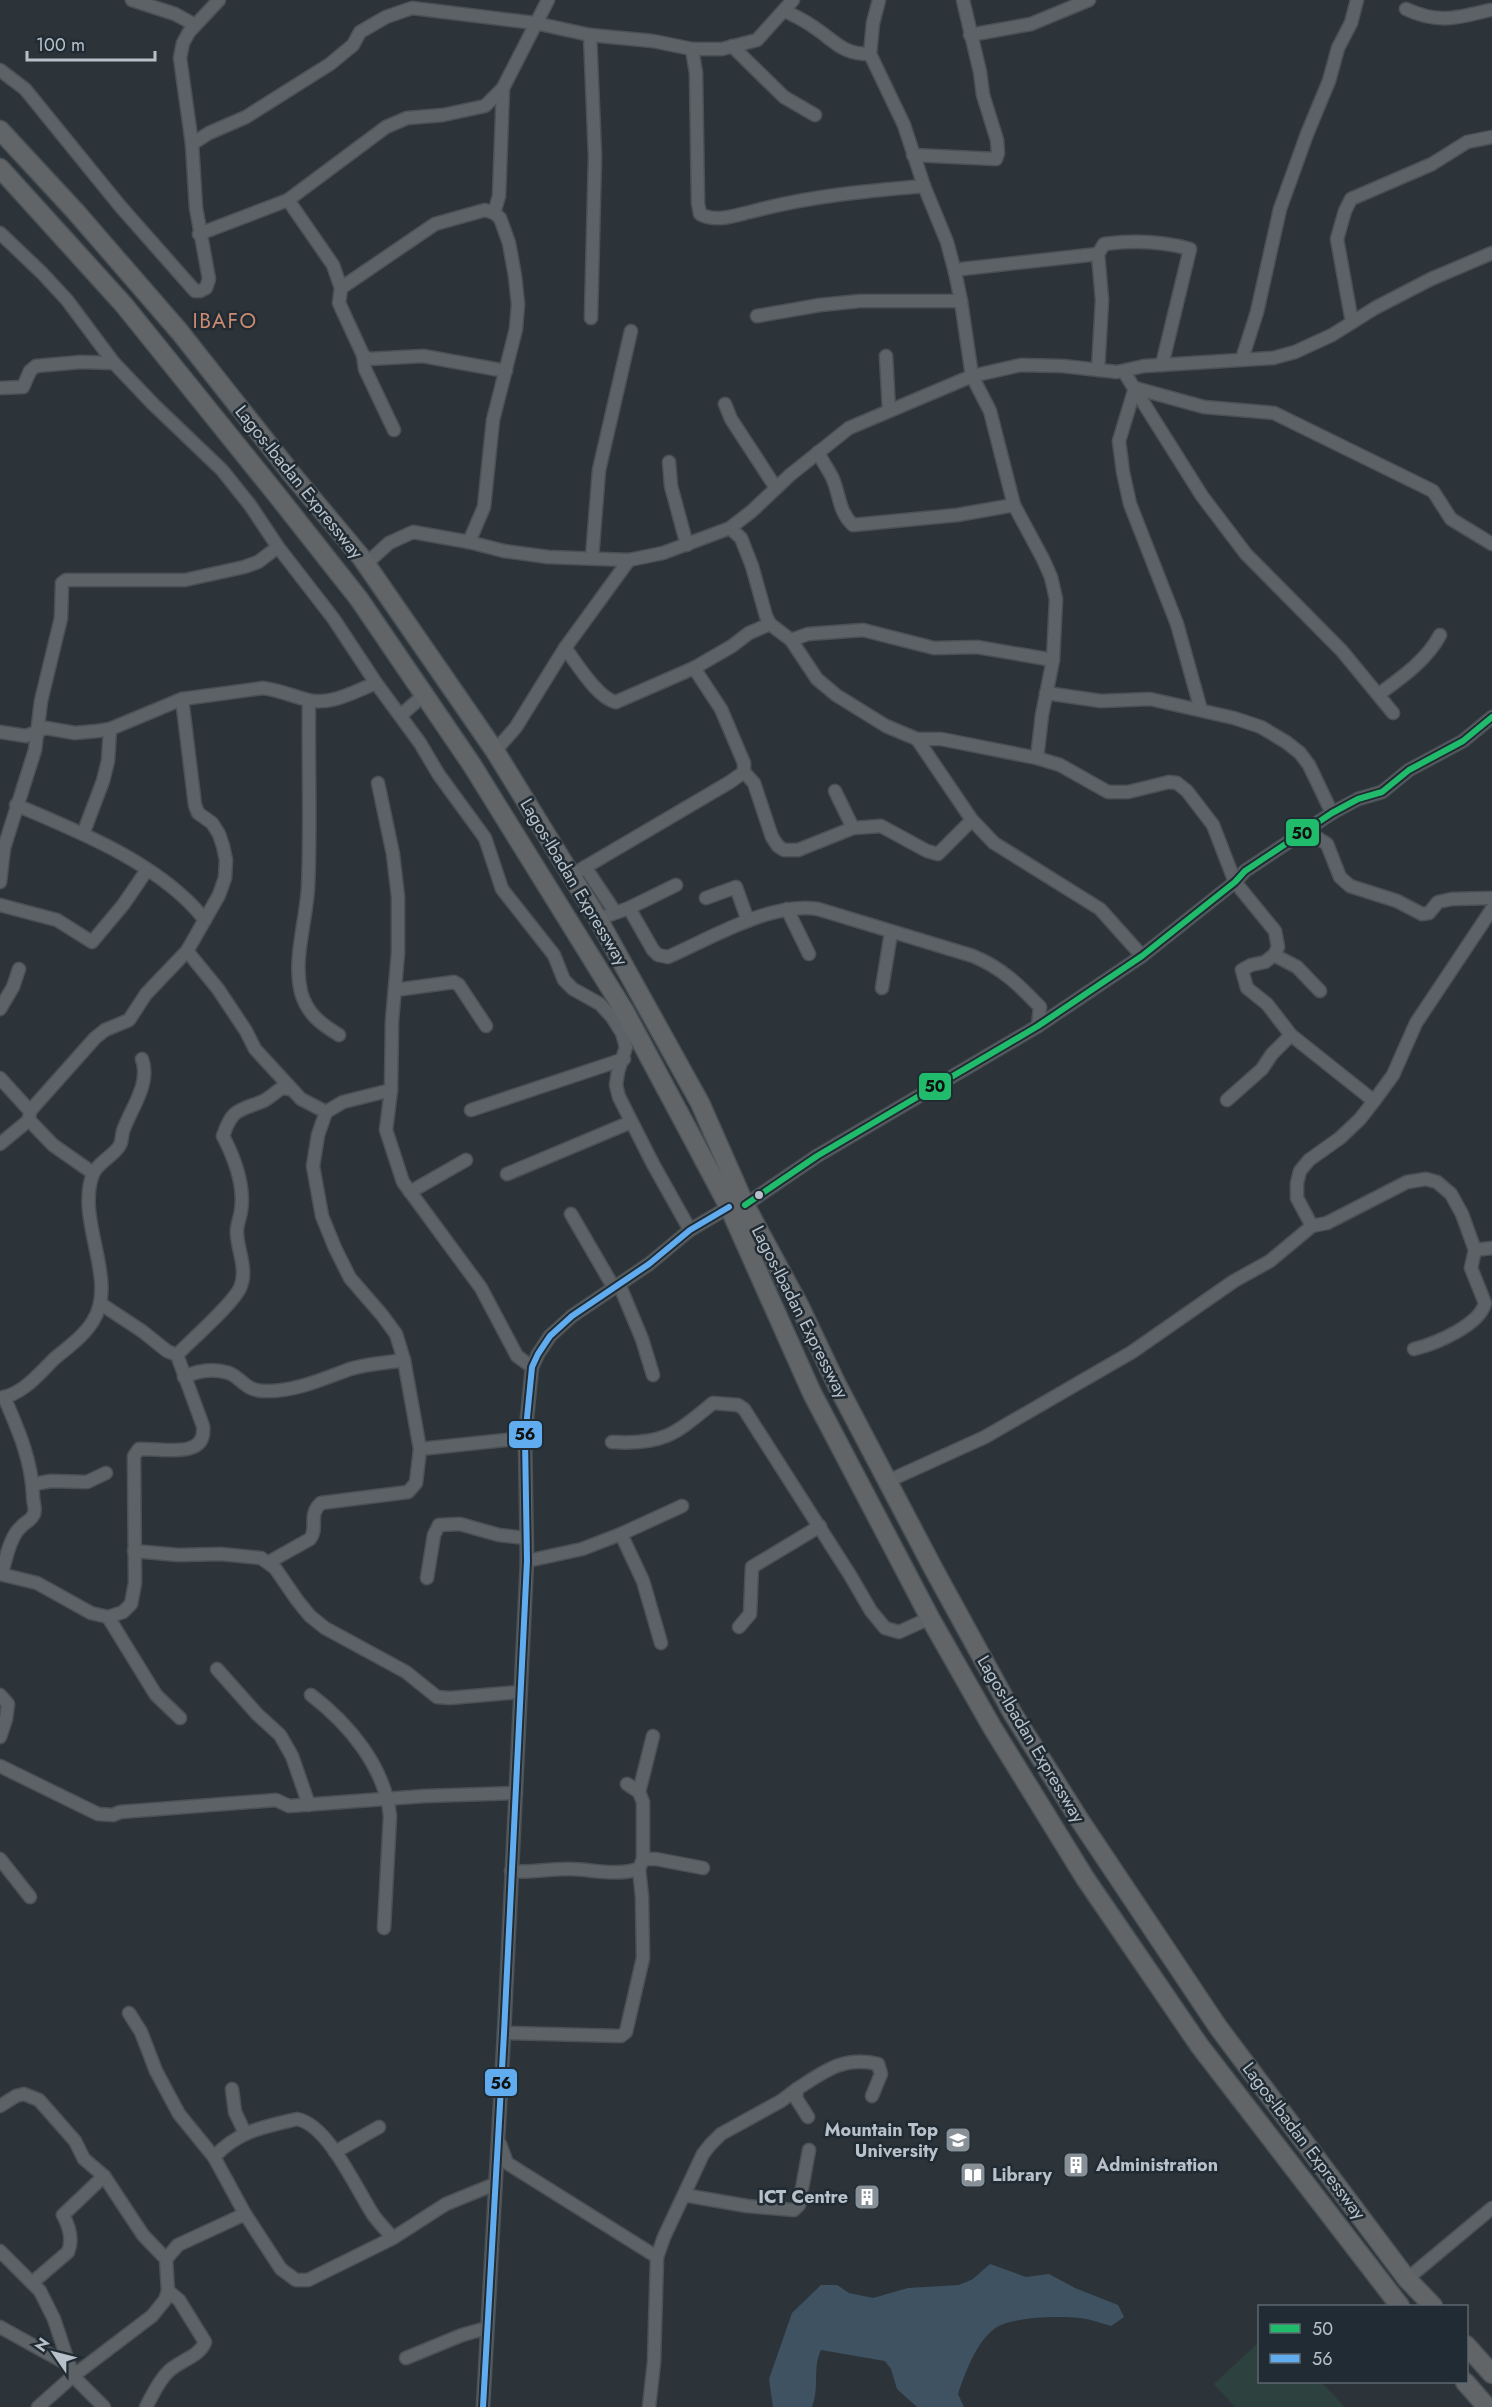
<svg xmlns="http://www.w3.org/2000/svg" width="1492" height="2407" font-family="Jost,sans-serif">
	<rect width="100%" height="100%" fill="#2d3439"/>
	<!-- green -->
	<path fill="#2d413f" d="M1259 2342 1260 2382H1321L1345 2407H1235L1214 2384Z"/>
	<!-- water -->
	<path fill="#3e5261" d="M990 2264 1026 2277 1049 2274 1075 2288 1118 2305 1124 2317 1111 2326C1101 2323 1090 2319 1080 2318 1058 2316 1021 2317 1001 2325 979 2334 965 2373 958 2394L964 2407H917L897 2389 891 2369 885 2361 821 2350C812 2368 820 2386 812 2407H773L769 2379 792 2313 821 2285H837L849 2293 873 2298 908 2288 959 2285 973 2279Z"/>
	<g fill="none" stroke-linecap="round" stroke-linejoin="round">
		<!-- minor casing -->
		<g stroke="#4a5054" stroke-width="15">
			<g id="minor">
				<path d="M132 0 175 14 195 25"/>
				<path d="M879 0 873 23 870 54 904 125 924 186 947 242 955 272"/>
				<path d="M1406 9C1438 24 1457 18 1490 10"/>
				<path d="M785 11C795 16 806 21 815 28 836 42 842 54 870 54"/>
				<path d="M590 35 653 41 692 49H722L757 40 793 0"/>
				<path d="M970 35 1031 24 1089 0"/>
				<path d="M732 46 784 97 815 115"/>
				<path d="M692 49 696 73 698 203 700 214C716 223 736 215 754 211 810 196 866 191 924 186"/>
				<path d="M0 70 25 89 120 206 195 291H200L206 288 209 279 196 208 192 144 180 58 183 43 189 32 219 0"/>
				<path d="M192 144 209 133 246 117 330 64 353 45 360 32 386 17 412 8 535 23 590 35 595 156 591 318"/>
				<path d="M913 155 996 159 998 153 997 140 983 95 980 72 963 0"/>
				<path d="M288 200 333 265 341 288 339 303 363 355 368 359 423 356 506 371"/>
				<path d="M494 213 499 196 503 88"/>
				<path d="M0 233 42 273 67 300 114 363 153 404 222 470 250 505 278 547 333 618 376 683 420 743 439 775 485 838 502 889 554 955 564 980 573 989 600 1004 612 1017 622 1033 626 1047 618 1072 616 1085 619 1097 653 1164 690 1230"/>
				<path d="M199 234 288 200 386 127 407 118 443 115 485 106 503 88 548 0"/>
				<path d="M1098 254 1104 244C1133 240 1162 241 1190 249L1162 365"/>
				<path d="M341 288 435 224 485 210 494 213 500 218 509 243 515 276 518 304 516 329 493 420 484 507 469 542"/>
				<path d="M961 301 972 376 990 411 1014 505 1043 559 1051 577 1056 599 1053 660 1042 715 1037 758"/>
				<path d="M757 316 820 305 860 301H961L955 272 962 269 1098 254 1102 300 1098 370"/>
				<path d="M1352 322 1337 239 1345 211 1351 199 1432 164 1467 142 1492 137"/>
				<path d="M363 355 365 369 394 430"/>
				<path d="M886 356 889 410"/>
				<path d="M1242 359 1257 312 1280 209 1307 134 1329 81 1338 48 1351 23 1357 0"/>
				<path d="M1124 372 1202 496 1246 554 1342 651 1393 713"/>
				<path d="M0 388 23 387 30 371 36 366 81 362 114 363"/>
				<path d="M725 404 731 419 776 488"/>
				<path d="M818 452C822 461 828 469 832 477 840 494 838 511 853 525L957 515 1014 505"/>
				<path d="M669 462 671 486 687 545"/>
				<path d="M730 528 741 538 752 566 766 616 770 624 791 640 817 679 836 695 886 726 917 739H941L1037 758 1060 765 1108 792H1128L1169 782 1177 783 1187 791 1213 825 1235 882 1275 931 1278 947 1274 955 1265 962 1251 965 1242 970 1247 988 1267 1004 1291 1035 1374 1101"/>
				<path d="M592 558 599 470 631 331"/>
				<path d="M366 564 389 543 413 532 469 542 504 551 548 557 629 560 663 553 730 528 752 511 790 475 849 428 972 376 1021 365 1063 366 1117 372 1144 366 1273 358 1295 352 1332 335 1375 308 1431 279 1492 253"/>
				<path d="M791 640 808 634 863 630 934 648 977 647 1053 660"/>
				<path d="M565 648C576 662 598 699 616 702L694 668 732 646 749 633 770 624"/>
				<path d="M694 668 721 709 744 763V772L754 783 772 837 778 846 784 850H798L853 828 881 826 927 851 938 854 972 820"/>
				<path d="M1046 693 1101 701 1150 699 1234 718 1261 727 1286 742 1300 753 1309 765 1332 813"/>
				<path d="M1379 694C1401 678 1427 660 1440 635"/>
				<path d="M309 701C308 763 311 826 308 888 306 922 293 959 301 992 307 1014 321 1024 339 1035"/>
				<path d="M1201 710 1177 624 1130 504 1123 472 1119 441 1135 388 1204 407 1274 413 1433 491 1451 519 1492 544"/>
				<path d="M401 715 424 695"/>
				<path d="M0 732 26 736 46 728 75 733 97 731 110 729 182 699 263 688C279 690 292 696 308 700 330 706 356 691 376 683"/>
				<path d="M917 739 972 820 994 843 1100 909 1142 956"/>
				<path d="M495 751 516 727 565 648 629 560"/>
				<path d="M378 783 393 854 398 897V953L392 1021 391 1090 386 1130 403 1182 481 1288 517 1356 532 1367"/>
				<path d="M835 791 853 828"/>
				<path d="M16 805C80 832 161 864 205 920"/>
				<path d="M1307 831 1327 844 1340 877 1350 886 1397 901 1422 914 1429 913 1438 902 1452 899 1492 898"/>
				<path d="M83 834 103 781 108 761 110 729"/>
				<path d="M585 867 615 912"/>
				<path d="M570 876 730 782 744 772"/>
				<path d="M0 882 4 848 35 750 41 701 61 618 62 583 66 580H185L244 567 258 562 278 547"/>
				<path d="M706 898 736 887 748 921"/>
				<path d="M0 905 57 920 92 942 123 905 147 870"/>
				<path d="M629 908 653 950 658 955 668 957C709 939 772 901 818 909L973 956C1002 968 1019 985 1040 1007L1038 1026"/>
				<path d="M787 909 809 954"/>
				<path d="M598 919 629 908 676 885"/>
				<path d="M187 951 218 989 246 1031 255 1049 301 1099 326 1112 343 1102 391 1090"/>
				<path d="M1274 955 1297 967 1320 991"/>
				<path d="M882 988 891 933"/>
				<path d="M395 990 454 982 459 985 486 1026"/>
				<path d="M0 1009 13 987 19 969"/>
				<path d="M0 1078 30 1111"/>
				<path d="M1227 1100 1262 1069 1272 1054 1291 1035"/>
				<path d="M471 1110 624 1059"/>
				<path d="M0 1144 29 1120"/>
				<path d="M93 1173 53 1145 29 1120 30 1111 95 1038 105 1030 129 1020 146 994 187 951 219 895 225 878 226 860 223 846 219 834 212 823 198 813 195 805 182 699"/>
				<path d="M507 1174 631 1122"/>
				<path d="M410 1192 466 1160"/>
				<path d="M745 1205 817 1156 1038 1026 1142 956 1235 882 1245 871 1332 813 1358 799 1382 792 1409 770 1463 741 1492 717"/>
				<path d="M571 1214 614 1288"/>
				<path d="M1312 1226 1297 1198V1183L1300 1171 1309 1160 1340 1138 1360 1119 1374 1101 1393 1075 1416 1023 1492 909"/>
				<path d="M1475 1250 1492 1248"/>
				<path d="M619 1284 642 1339 653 1375"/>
				<path d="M101 1304 142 1331 167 1351 177 1355"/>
				<path d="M177 1355C192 1339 232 1305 240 1288 248 1270 238 1252 237 1234 236 1226 240 1219 241 1211 245 1185 235 1159 223 1136 232 1109 238 1111 261 1102 269 1099 275 1092 282 1088L290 1089"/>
				<path d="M184 1377C199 1370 213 1368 229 1373 242 1378 245 1391 265 1391 294 1392 323 1379 350 1369 367 1364 386 1363 404 1360"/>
				<path d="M0 1398C23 1394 38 1375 54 1359 67 1348 84 1336 93 1321 119 1280 75 1220 93 1174 98 1162 114 1156 120 1145 122 1141 122 1135 123 1131 131 1108 151 1084 142 1059"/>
				<path d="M612 1442C664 1445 675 1434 713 1403L738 1405 744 1409 850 1575 871 1611 885 1628 899 1632 930 1618"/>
				<path d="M420 1449 525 1438"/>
				<path d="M888 1481 985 1437 1132 1352 1234 1281 1270 1261 1312 1226 1327 1223 1407 1182 1426 1179 1437 1182 1451 1194 1462 1214 1475 1250 1471 1268 1485 1303C1480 1325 1435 1344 1414 1349"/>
				<path d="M34 1484 51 1481 87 1482 106 1473"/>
				<path d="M134 1551 178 1555 221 1554 261 1558 275 1568 297 1600 310 1616 325 1628 406 1672 437 1697 450 1698 519 1692"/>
				<path d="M527 1561 582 1549 621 1534"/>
				<path d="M269 1562 310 1539C319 1527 307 1516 321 1503L408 1492 416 1483 420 1449 404 1360 396 1334 382 1315 350 1278 335 1248 322 1216 313 1166 318 1135 326 1112"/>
				<path d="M0 1574 37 1583 91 1613 108 1617 123 1612 131 1604 135 1583 134 1456 139 1449C162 1448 207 1460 203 1426L177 1355"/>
				<path d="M2 1574C5 1561 10 1536 21 1527 26 1521 30 1522 34 1514 36 1508 33 1503 33 1496 32 1461 18 1429 4 1397"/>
				<path d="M427 1578 434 1535 439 1525 460 1524 499 1535 526 1538"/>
				<path d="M108 1617 156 1695 180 1718"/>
				<path d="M739 1627 750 1614 752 1567 820 1526"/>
				<path d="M661 1643 643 1581 621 1534 682 1506"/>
				<path d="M217 1669 257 1714 280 1735 292 1756 309 1805"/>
				<path d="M0 1695 8 1704 6 1719 0 1737"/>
				<path d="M311 1695C349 1724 385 1767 390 1816L384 1928"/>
				<path d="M0 1766 98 1814 113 1815 120 1812 276 1800 289 1806 425 1796 516 1793"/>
				<path d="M639 1792 653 1736"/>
				<path d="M0 1859 30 1897"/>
				<path d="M643 1859H656L703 1868"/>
				<path d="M511 1871C531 1873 552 1868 572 1869 596 1870 616 1876 639 1869"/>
				<path d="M129 2013 141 2032 156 2071 179 2114 214 2157 245 2214 281 2269 296 2280H308L393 2238 446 2204 495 2184"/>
				<path d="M504 2033 621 2036 626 2032 643 1958 642 1897 639 1869 643 1859V1802L639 1792 627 1784"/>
				<path d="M232 2089 235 2112 245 2133"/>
				<path d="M797 2089C825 2071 843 2056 878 2064L881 2074 872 2096"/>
				<path d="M0 2106 16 2096 24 2094 39 2100 75 2141 84 2159 104 2176 143 2235 166 2259 168 2291 165 2300 152 2316 73 2376 38 2407"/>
				<path d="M500 2144 507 2163 657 2257"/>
				<path d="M335 2152 379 2127"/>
				<path d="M214 2157C238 2131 263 2127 297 2119 329 2125 357 2191 374 2216 380 2224 387 2231 393 2238"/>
				<path d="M684 2195 747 2206 794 2210 799 2205 809 2150"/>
				<path d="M0 2251 40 2291 54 2319 73 2376 104 2407"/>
				<path d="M166 2259 178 2245 245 2214"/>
				<path d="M1407 2279 1492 2208"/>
				<path d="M33 2282 68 2252C73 2240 69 2226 63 2215L104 2176"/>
				<path d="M0 2327 67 2364"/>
				<path d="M406 2358 462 2335 487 2328"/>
				<path d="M146 2407C152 2396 158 2382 167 2373 177 2361 199 2358 205 2342L179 2300 168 2291"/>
				<path d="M483 2407 504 2033 527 1561 525 1438 532 1367 538 1354 550 1336 572 1316 649 1264 690 1230 729 1207"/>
				<path d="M649 2407 654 2362 657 2257 664 2237 703 2154 710 2145 721 2134 781 2101 797 2089 796 2098 808 2117"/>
			</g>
		</g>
		<!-- highway casing -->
		<g stroke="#495055" stroke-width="21">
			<g id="highway">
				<path d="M0 130 75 211 179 331 295 478 361 557 495 751 598 919 700 1103 745 1205 800 1307 837 1385 933 1568 1013 1714 1079 1819 1218 2027 1407 2279 1433 2306"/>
				<path d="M0 168 124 305 277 495 359 599 472 765 625 1012 678 1111 729 1207 812 1393 930 1618 992 1727 1085 1878 1199 2045 1400 2306"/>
				<path d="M1466 2345 1492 2374"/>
				<path d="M1465 2382 1487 2407"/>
			</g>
		</g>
		<!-- minor -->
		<use href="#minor" stroke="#5d6267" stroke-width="12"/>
		<!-- highway -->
		<use href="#highway" stroke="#626567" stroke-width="18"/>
		<!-- bus-1 casing -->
		<g stroke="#202b33" stroke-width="10">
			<path id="bus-1" d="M745 1205 817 1156 1038 1026 1142 956 1235 882 1245 871 1332 813 1358 799 1382 792 1409 770 1463 741 1492 717"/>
		</g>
		<!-- bus-2 casing -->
		<g stroke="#202b33" stroke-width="10">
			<path id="bus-2" d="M483 2407 504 2033 527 1561 525 1438 532 1367 538 1354 550 1336 572 1316 649 1264 690 1230 729 1207"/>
		</g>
		<!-- bus-1 -->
		<use href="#bus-1" stroke="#20bc6c" stroke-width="6"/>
		<!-- bus-2 -->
		<use href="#bus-2" stroke="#60acee" stroke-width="6"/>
	</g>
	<!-- icons -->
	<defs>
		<g id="school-square" transform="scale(1.35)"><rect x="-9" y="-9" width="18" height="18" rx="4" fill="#879097" stroke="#202b33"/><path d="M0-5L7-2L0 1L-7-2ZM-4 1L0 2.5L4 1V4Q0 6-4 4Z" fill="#fff"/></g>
		<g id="building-square" transform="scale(1.35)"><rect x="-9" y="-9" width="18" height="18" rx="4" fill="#879097" stroke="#202b33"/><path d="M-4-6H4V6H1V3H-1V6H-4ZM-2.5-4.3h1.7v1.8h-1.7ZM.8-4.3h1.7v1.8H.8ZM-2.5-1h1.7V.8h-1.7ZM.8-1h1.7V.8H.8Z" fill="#fff"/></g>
		<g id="library-square" transform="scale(1.35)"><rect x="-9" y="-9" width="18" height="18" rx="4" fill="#879097" stroke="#202b33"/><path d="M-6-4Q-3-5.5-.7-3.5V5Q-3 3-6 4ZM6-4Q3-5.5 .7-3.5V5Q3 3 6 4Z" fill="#fff"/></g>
	</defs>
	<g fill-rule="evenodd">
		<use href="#school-square" x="958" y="2140"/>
		<use href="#building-square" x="1076" y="2165"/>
		<use href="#library-square" x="973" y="2175"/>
		<use href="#building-square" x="867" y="2197"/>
	</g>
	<!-- markers -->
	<circle fill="#b8c1c9" stroke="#202b33" stroke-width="2" cx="759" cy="1195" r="5"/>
	<g text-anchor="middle" stroke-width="5" stroke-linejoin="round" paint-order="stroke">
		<!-- street labels -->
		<g font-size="18" fill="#b8c1c9" stroke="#202b33">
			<text transform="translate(299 482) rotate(51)" y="6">Lagos-Ibadan Expressway</text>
			<text transform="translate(574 882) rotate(59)" y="6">Lagos-Ibadan Expressway</text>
			<text transform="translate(800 1312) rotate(63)" y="6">Lagos-Ibadan Expressway</text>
			<text transform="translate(1031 1739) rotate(59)" y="6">Lagos-Ibadan Expressway</text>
			<text transform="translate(1304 2141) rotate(53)" y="6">Lagos-Ibadan Expressway</text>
		</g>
		<!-- poi labels -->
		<g font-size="18" font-weight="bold" fill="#b8c1c9" stroke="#202b33" text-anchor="end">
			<text x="938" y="2136">Mountain Top<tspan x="938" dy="21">University</tspan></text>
			<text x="1096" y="2171" text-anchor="start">Administration</text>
			<text x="992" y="2181" text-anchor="start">Library</text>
			<text x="848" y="2203">ICT Centre</text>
		</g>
		<!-- quarter labels -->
		<g font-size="21" letter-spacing="1.5" fill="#cc8a70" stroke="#202b33">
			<text x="225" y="328">IBAFO</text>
		</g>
	</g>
	<g stroke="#202b33" stroke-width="2">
		<rect x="1285" y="818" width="35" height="29" rx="6" fill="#20bc6c"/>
		<rect x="918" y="1072" width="34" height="29" rx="6" fill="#20bc6c"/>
		<rect x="508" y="1420" width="35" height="29" rx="6" fill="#60acee"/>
		<rect x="484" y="2068" width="34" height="29" rx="6" fill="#60acee"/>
	</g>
	<g font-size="16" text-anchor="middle" font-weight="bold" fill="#111">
		<text x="1302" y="839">50</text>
		<text x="935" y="1092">50</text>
		<text x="525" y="1440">56</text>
		<text x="501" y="2089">56</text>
	</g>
	<!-- legend -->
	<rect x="1258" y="2305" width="210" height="78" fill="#202b33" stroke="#5d676f" stroke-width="1.5"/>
	<rect x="1270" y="2324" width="30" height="9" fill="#20bc6c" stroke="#5d676f" stroke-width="1.5"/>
	<text x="1312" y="2335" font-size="18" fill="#b8c1c9">50</text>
	<rect x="1270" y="2354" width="30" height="9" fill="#60acee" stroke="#5d676f" stroke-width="1.5"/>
	<text x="1312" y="2365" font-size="18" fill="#b8c1c9">56</text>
	<!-- north arrow -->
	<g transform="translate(54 2353) rotate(305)" stroke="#202b33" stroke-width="4.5" paint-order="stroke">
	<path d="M0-4.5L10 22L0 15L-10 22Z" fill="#b8c1c9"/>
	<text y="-9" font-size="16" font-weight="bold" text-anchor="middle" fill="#b8c1c9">N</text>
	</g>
	<!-- scale -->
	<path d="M27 51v9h128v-9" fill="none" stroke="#b8c1c9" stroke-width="3"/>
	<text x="36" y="51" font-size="18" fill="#b8c1c9" stroke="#202b33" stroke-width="4.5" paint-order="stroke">100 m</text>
</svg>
